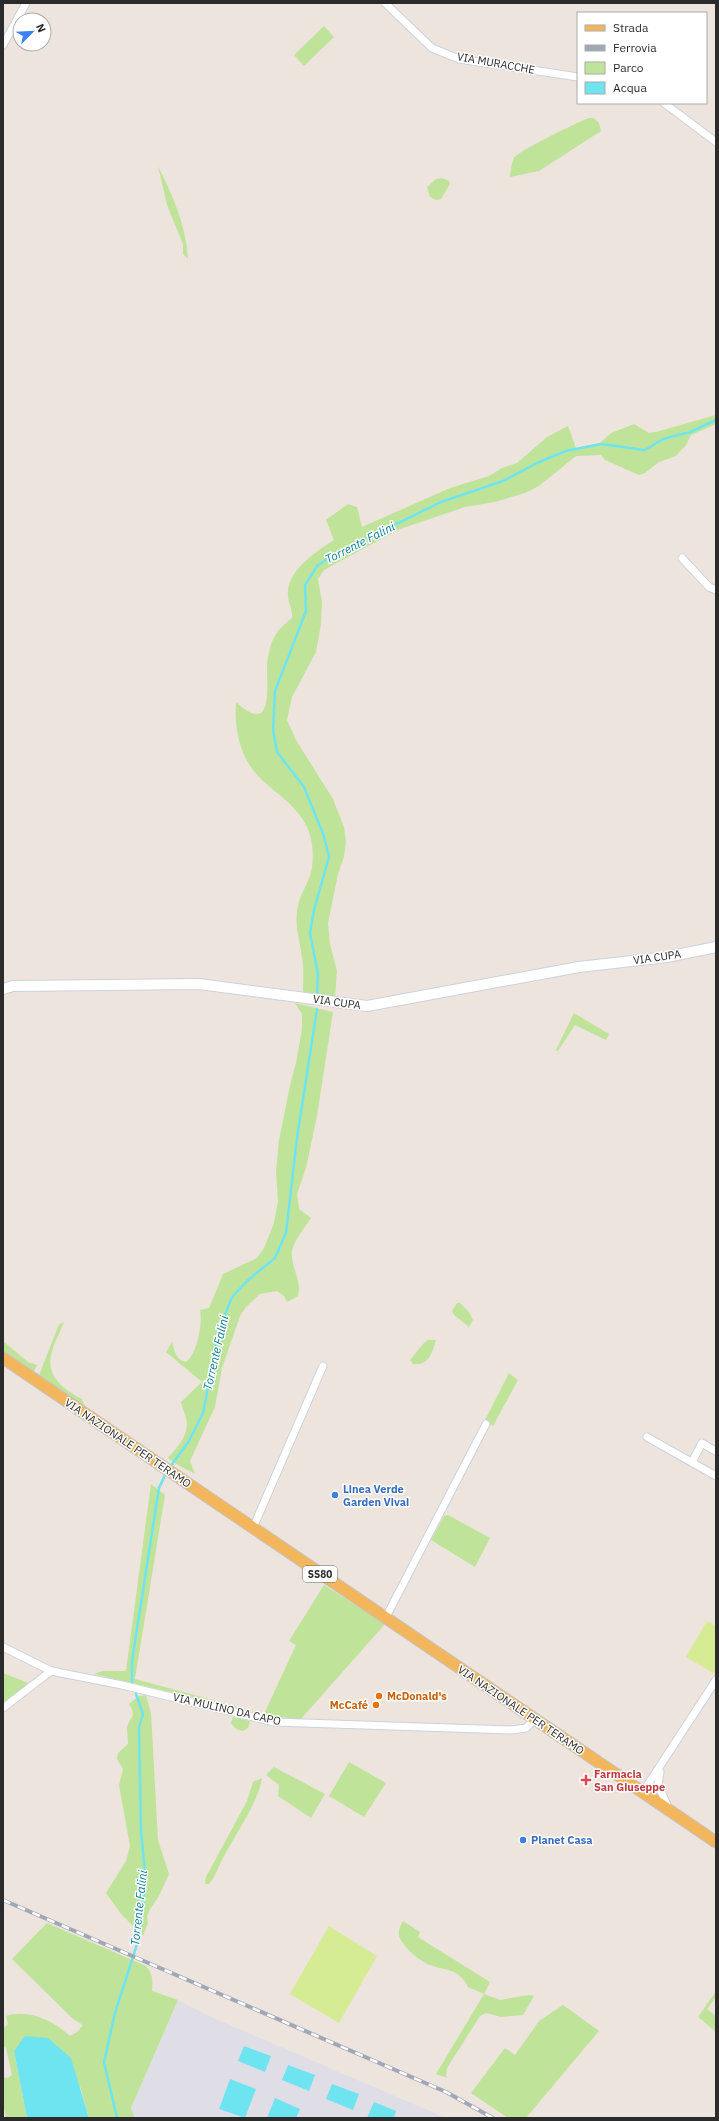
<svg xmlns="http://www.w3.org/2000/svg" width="719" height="2121" font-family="'IBM Plex Sans',sans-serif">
	<rect width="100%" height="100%" fill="#ede4dd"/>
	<!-- industrial -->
	<path fill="#dfdee6" d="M178 2000 211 2017 446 2118H135L131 2108Z"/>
	<!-- green -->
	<g fill="#bfe499">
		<path d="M324 26 334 37 304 66 294 55Z"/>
		<path d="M589 118H594L599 123 601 131 539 171 510 177C511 171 511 163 514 158 518 151 578 122 589 118Z"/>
		<path d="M158 166C173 196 186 225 188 259L183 254V244L167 205Z"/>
		<path d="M442 178 449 181 450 184 441 199 436 200 430 197 427 187 436 179Z"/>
		<path d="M716 415V424L691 435 686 445 676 456 659 462 645 473 639 475 605 460 601 455 576 456 539 486 525 493 495 502 465 507 400 529 335 564 324 570 318 579 322 602 321 624 316 652 292 697 287 720 296 740 333 799 344 827 346 842 344 857 338 874 328 923 330 944 337 971 335 997 303 993C303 981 304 969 302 957 300 942 295 927 297 912 298 900 303 892 308 881 315 866 314 842 307 827 297 806 277 794 261 779 240 759 234 730 236 702 273 736 267 690 267 666 267 660 269 653 270 648 274 633 281 627 292 618 293 610 289 605 288 597 285 571 316 552 334 540L326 520 348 504 357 507 362 527 450 488 489 476 502 468 517 463 547 437 568 426 576 448 600 443 611 433 634 424 649 433 656 432Z"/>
		<path d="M295 1003 333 1012 317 1116 306 1168 297 1194 299 1209 311 1218C305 1228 290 1244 292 1257 293 1271 302 1282 298 1296L287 1302 284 1296 277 1291 260 1294 246 1307 240 1316 222 1368 215 1407 190 1461 195 1474C185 1468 176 1465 168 1458 178 1447 190 1434 186 1418 185 1413 182 1408 181 1402L202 1382 166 1352 172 1342C175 1351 175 1359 186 1362 197 1354 203 1323 200 1310L209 1308 223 1274 257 1258 264 1248 274 1223 278 1201 276 1171 279 1140 291 1081 296 1063 302 1029V1014Z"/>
		<path d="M574 1013 609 1034 606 1040 575 1025 558 1051 556 1050Z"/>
		<path d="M457 1303H460L469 1312 473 1320 469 1327 454 1315 452 1311Z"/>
		<path d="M64 1322C55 1345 40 1364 61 1385 67 1390 75 1396 82 1399L85 1408 38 1378 59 1324Z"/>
		<path d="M428 1340H436C432 1353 429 1366 413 1364L410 1360 423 1344Z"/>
		<path d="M3 1341 28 1362 37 1365 33 1373 3 1353Z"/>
		<path d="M509 1373 518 1380 493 1426 484 1422Z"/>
		<path d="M151 1484 165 1495 135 1679 264 1714 296 1645 289 1641 324 1585 385 1624 300 1720 264 1714 94 1674 102 1671H126Z"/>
		<path d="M448 1515 490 1538 475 1567 431 1540 444 1516Z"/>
		<path d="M3 1673 31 1684 3 1704Z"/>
		<path d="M146 1695 151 1713 158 1840 169 1874 159 1896 150 1909 147 1916 148 1923 143 1936 121 1914 106 1893 126 1861 130 1846 119 1785 123 1769 117 1759 118 1753 128 1744C128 1739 127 1733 127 1728 129 1717 138 1717 129 1704L139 1696Z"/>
		<path d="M233 1717 250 1721 248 1728 243 1731 236 1729 231 1723Z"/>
		<path d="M349 1762 386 1783 364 1817 329 1796Z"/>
		<path d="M274 1767 325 1794 311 1818 278 1796 279 1785 266 1775Z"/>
		<path d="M262 1778C258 1804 234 1836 222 1860 218 1868 215 1877 209 1884H205L206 1877 247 1801 253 1782Z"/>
		<path d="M403 1921 420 1932 418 1937 490 1982 484 1994 500 2000 529 1995 534 1996 523 2015 501 2017 486 2013 480 2016 447 2068 446 2076 448 2078 436 2074 484 1994 468 1987C459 1968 446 1971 430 1965 419 1961 403 1947 399 1936 398 1930 400 1926 403 1921Z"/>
		<path d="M47 1923 146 1966C153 1974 153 1981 152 1991L178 2000 131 2108 135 2118H89L80 2086 14 2051 27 2118H6L3 2102V2077L8 2078 12 2075 6 2048 3 2046V2029L8 2024 6 2016C29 2009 52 2020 70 2036L77 2032 83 2025 73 2019 12 1959Z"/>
		<path d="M716 1991V1997L707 2009 716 2016V2032L698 2017Z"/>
		<path d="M563 2005 599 2031 526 2118H508L471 2093 505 2048 515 2055 539 2021Z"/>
	</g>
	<!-- pitch -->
	<g fill="#d6ec94">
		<path d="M707 1621 716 1626 715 1674 686 1657Z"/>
		<path d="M329 1926 377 1956 339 2023 290 1994Z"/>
	</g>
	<!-- water -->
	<g fill="#6fe4f1">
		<path d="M25 2036 48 2038 71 2058 89 2118H27L14 2051Z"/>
		<path d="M244 2046 271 2056 265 2072 238 2061Z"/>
		<path d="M288 2065 315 2075 309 2091 282 2080Z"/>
		<path d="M230 2079 256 2089 245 2118 219 2109Z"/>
		<path d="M332 2084 359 2094 353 2110 326 2099Z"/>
		<path d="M275 2098 300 2109 296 2118H267Z"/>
		<path d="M374 2102 396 2111 394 2118H367Z"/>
	</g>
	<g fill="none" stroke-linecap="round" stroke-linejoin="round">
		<!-- stream -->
		<g stroke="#6fe4f1" stroke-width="2.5">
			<path d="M317 995 318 974 310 933 314 910 329 857 324 836 304 787 277 752 273 730 275 691 306 611 305 585 317 566 333 555 441 502 503 481 539 462 566 451 601 444 645 450 663 439 690 432 716 420"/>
			<path d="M170 1467 189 1441 203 1413 220 1327 232 1297 247 1281 275 1258 286 1233 297 1138 317 1009"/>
			<path d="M132 1683V1661L159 1488 166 1473"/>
			<path d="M117 2118 104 2062 115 2013 138 1941 143 1910 145 1873 141 1831 139 1727 143 1714 136 1694"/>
		</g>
		<!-- street casing -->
		<g stroke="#cbd2dd" stroke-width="9">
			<g id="street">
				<path d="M385 3 432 48 459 59 578 77"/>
				<path d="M3 45 26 3"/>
				<path d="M664 103 716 142"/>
				<path d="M682 558 709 587 716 590"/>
				<path d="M647 1437 716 1476"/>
				<path d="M692 1462 702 1443 715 1451"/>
				<path d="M253 1528 323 1366"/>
				<path d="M385 1619 486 1424"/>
				<path d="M3 1647 51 1671 122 1685 274 1722 511 1730 526 1728 535 1719"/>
				<path d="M3 1708 51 1671"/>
				<path d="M660 1772 658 1785 669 1809"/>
				<path d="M643 1792 716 1680"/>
			</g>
		</g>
		<!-- secondary casing -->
		<g stroke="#cbd2dd" stroke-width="12">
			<path id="secondary" d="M3 989 13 986 199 984 367 1006 579 967 667 957 716 947"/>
		</g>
		<!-- primary casing -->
		<g stroke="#c4c4c4" stroke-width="13">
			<path id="primary" d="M3 1358 716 1842"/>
		</g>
		<!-- street -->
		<use href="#street" stroke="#fff" stroke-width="7"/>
		<!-- secondary -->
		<use href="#secondary" stroke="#fff" stroke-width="10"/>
		<!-- primary -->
		<use href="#primary" stroke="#f3b65c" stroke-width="11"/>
		<!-- rail casing -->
		<g stroke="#a0a7b6" stroke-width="4">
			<path id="rail" d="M3 1900 446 2092 493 2118"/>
		</g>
		<!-- rail -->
		<use href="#rail" stroke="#fff" stroke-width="2.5" stroke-dasharray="8" stroke-linecap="butt"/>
	</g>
	<!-- markers -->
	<g fill="#3f7fe0" stroke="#fff" stroke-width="1.5">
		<circle cx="335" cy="1495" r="4"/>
		<circle cx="523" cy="1840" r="4"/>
	</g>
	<g fill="#e8710a" stroke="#fff" stroke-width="1.5">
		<circle cx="379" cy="1696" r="4"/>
		<circle cx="376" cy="1705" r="4"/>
	</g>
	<path fill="#e0444e" stroke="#fff" stroke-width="1.5" d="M584 1774h4v4h4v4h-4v4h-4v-4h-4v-4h4z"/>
	<g text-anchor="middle" stroke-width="3" stroke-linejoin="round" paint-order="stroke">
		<!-- shield labels -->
		<rect fill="#fff" stroke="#6b6b6b" stroke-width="1" x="303" y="1566" width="34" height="16" rx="3"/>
		<g font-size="10" font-weight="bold" fill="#2b2b2b">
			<text x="320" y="1578">SS80</text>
		</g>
		<!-- street labels -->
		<g font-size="11" fill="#2b2b2b" stroke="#fff">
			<text transform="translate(496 63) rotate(10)" y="4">VIA MURACCHE</text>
			<text transform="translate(657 957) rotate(-8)" y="4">VIA CUPA</text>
			<text transform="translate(337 1002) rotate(8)" y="4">VIA CUPA</text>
			<text transform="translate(128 1443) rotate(34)" y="4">VIA NAZIONALE PER TERAMO</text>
			<text transform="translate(227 1709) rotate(13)" y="4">VIA MULINO DA CAPO</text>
			<text transform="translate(521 1710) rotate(34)" y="4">VIA NAZIONALE PER TERAMO</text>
		</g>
		<!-- shop labels -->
		<g font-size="11" font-weight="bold" fill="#366cbe" stroke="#fff" text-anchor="start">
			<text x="343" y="1493">Linea Verde<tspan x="343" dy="13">Garden Vivai</tspan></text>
			<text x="531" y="1844">Planet Casa</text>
		</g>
		<!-- food labels -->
		<g font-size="11" font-weight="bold" fill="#c56008" stroke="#fff" text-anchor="start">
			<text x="387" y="1700">McDonald's</text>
			<text x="368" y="1709" text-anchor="end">McCafé</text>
		</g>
		<!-- health labels -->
		<g font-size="11" font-weight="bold" fill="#be3a42" stroke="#fff" text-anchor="start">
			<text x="594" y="1778">Farmacia<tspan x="594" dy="13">San Giuseppe</tspan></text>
		</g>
		<!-- water labels -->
		<g font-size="12" font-style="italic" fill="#0b7f98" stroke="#fff">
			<text transform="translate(360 543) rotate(-27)" y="4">Torrente Falini</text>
			<text transform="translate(216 1353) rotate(-77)" y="4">Torrente Falini</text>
			<text transform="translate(139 1908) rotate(-84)" y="4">Torrente Falini</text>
		</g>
	</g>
	<!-- border -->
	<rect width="719" height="2121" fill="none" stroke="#2b2b2b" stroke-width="8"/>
	<!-- legend -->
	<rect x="577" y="12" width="130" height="92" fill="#ffffff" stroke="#aaaaaa"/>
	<rect x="585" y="25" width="20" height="6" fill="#f3b65c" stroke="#aaaaaa"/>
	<text x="613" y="32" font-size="12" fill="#2b2b2b">Strada</text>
	<rect x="585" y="45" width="20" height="6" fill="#a0a7b6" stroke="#aaaaaa"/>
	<text x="613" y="52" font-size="12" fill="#2b2b2b">Ferrovia</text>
	<rect x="585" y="62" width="20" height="12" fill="#bfe499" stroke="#aaaaaa"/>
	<text x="613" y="72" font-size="12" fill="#2b2b2b">Parco</text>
	<rect x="585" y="82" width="20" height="12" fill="#6fe4f1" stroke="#aaaaaa"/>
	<text x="613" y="92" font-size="12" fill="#2b2b2b">Acqua</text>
	<!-- north arrow -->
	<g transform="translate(32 32) rotate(66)"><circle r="19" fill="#ffffff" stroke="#aaaaaa"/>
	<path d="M0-3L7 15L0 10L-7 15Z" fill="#3b80fc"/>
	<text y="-6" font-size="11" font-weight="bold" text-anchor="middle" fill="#2b2b2b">N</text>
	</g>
</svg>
